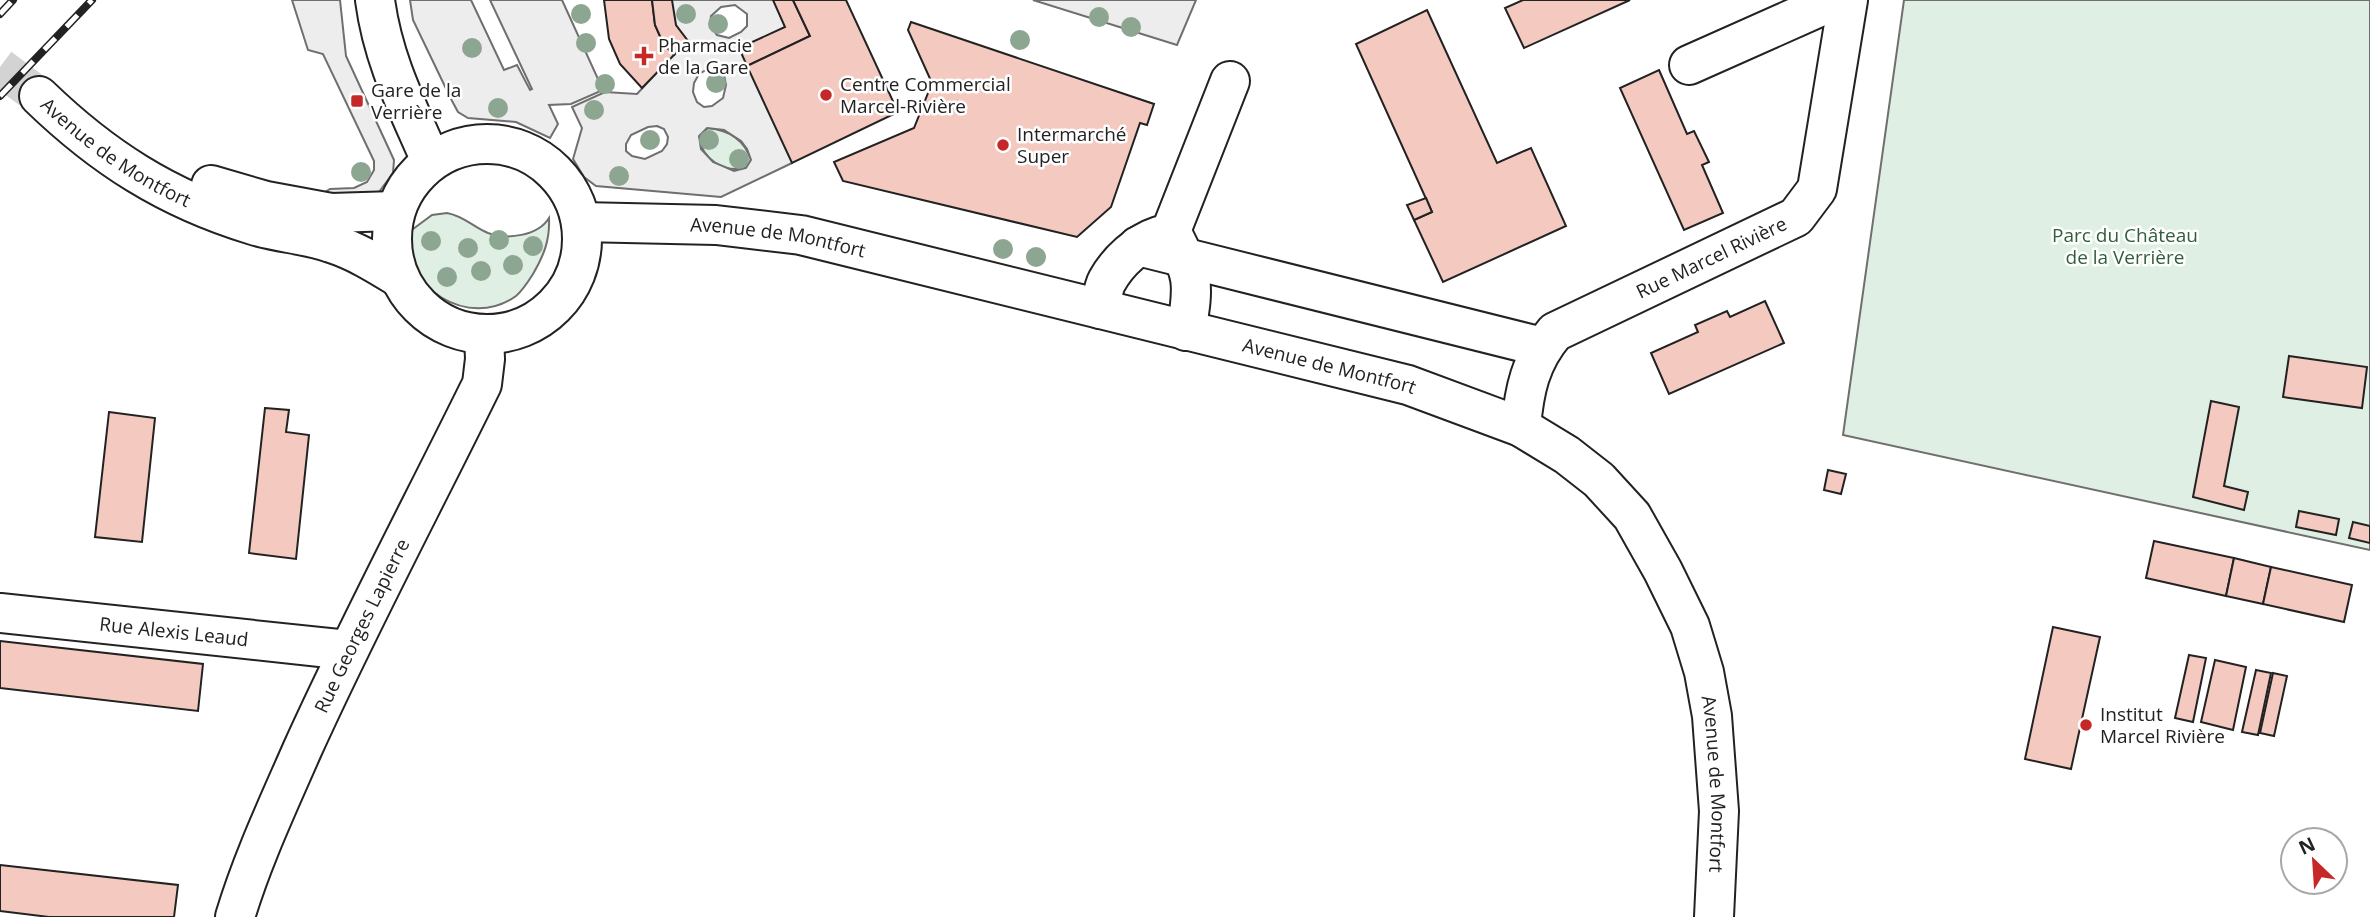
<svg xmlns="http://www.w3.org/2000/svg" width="2370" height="917" font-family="'Open Sans',sans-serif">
	<rect width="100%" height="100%" fill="#fff"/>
	<!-- green -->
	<g fill="#e0efe3" stroke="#6f6f6f" stroke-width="2">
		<path d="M1904 0H2370V550L1843 435Z"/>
		<path d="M708 128C729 130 744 139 751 160L746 168C723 173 703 160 698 136Z"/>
		<path d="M447 213C464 216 473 227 488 233 507 240 538 236 549 218 550 240 544 255 533 274 528 282 523 290 516 296 469 330 401 288 409 232L432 215Z"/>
	</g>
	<!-- parking -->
	<g fill="#ededed" stroke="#6f6f6f" stroke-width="2" fill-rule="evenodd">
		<path d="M292 0H340L346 56 394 160 393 173 379 192 360 201H324L325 192 330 189 354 188 367 182 374 170V161L323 54 308 50Z"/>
		<path d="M410 0H471L504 70 517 65 530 90 532 89 490 0H562L603 90 571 104 549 105 558 124 550 138 516 122 468 118 458 112 451 99 413 20Z"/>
		<path d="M652 0H793L792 163 721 197 596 186 584 177 573 159 582 128 572 107 605 92 637 94 673 55ZM735 5 747 14V26L741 32 729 38 717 35 710 25 711 16 721 7ZM718 68 724 75 726 85 723 98 712 106 704 107 697 102 693 92 694 83 699 74 708 69ZM657 126 664 129 668 137 667 144 662 151 645 159 632 156 626 151V144L631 135 648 127ZM707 128 724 130 741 141 747 149 751 160 746 168 734 171 713 162 701 149 699 136Z"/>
		<path d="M1033 0H1196L1177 45Z"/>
	</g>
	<!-- building -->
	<g fill="#f3c9c0" stroke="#222" stroke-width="2">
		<path d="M604 0H652L655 25 663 43 674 55 642 88 620 64 609 39Z"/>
		<path d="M652 0H672L676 25 688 41 674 55 663 43 655 25Z"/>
		<path d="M773 0H793L810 36 747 66 739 48 785 27Z"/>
		<path d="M793 0H846L898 112 792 163 747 66 810 36Z"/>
		<path d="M1523 0H1630L1524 48 1505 8Z"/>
		<path d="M1427 10 1497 163 1531 148 1566 226 1443 282 1414 220 1432 212 1356 44Z"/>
		<path d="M911 22 1154 104 1147 125 1140 123 1111 207 1077 237 843 181 834 162 914 128 932 83 908 30Z"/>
		<path d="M1659 70 1687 134 1694 131 1709 162 1702 165 1723 213 1684 230 1620 88Z"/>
		<path d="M1426 198 1432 212 1414 220 1407 205Z"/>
		<path d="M1765 301 1784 343 1669 394 1651 353 1698 332 1695 325 1727 311 1730 317Z"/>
		<path d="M2289 356 2367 367 2362 408 2283 397Z"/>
		<path d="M2211 401 2239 407 2224 486 2248 492 2244 510 2193 497Z"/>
		<path d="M265 408 289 410 286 432 309 435 296 559 249 553Z"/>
		<path d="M109 412 155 418 142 542 95 537Z"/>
		<path d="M1828 470 1846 474 1841 494 1824 490Z"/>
		<path d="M2299 511 2339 519 2336 535 2296 527Z"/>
		<path d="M2353 522 2370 526V543L2349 538Z"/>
		<path d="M2154 541 2234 558 2226 596 2146 578Z"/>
		<path d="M2234 558 2271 567 2263 604 2226 596Z"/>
		<path d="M2271 567 2352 585 2344 622 2263 604Z"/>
		<path d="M2053 627 2100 637 2071 769 2025 759Z"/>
		<path d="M0 641 203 664 198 711 0 688Z"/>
		<path d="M2189 655 2206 658 2193 722 2175 718Z"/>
		<path d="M2215 660 2246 667 2233 730 2201 722Z"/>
		<path d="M2256 670 2271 673 2258 735 2242 732Z"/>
		<path d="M2273 673 2287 676 2274 736 2260 733Z"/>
		<path d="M0 865 178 885 174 917H49L0 911Z"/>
	</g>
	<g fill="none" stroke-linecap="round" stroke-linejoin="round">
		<!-- minor-tunnel -->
		<path stroke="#d3d3d3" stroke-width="38" stroke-dasharray="38 19" stroke-linecap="butt" d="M0 67 39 96"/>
		<!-- minor casing -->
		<g stroke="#222" stroke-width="42">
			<g id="minor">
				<path d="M375 0C383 60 407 106 431 161"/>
				<path d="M1689 65 1835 0"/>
				<path id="s1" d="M39 96C102 157 167 199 253 225 278 233 306 234 331 243 356 251 377 264 398 277"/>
				<circle cx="487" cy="239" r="95"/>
				<path d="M211 185 266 201 331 213 395 211"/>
				<path id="s2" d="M581 222 716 225 801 235 1408 385 1521 427 1567 455 1599 480 1632 516 1663 571 1690 626 1704 672 1712 716 1719 811 1714 917"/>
				<path d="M1138 246 1542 347"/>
				<path d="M1100 309C1102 300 1103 288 1107 281 1118 261 1138 243 1159 236"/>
				<path d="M1186 331C1195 283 1193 274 1171 231L1230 81"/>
				<path id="s3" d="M1521 427C1524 391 1530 361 1555 332L1796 217 1817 189 1848 0"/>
				<path id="s4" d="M0 613 348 650"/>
				<path id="s5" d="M235 917C252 860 278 805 302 750 358 626 422 506 482 384L485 359 484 335"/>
			</g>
		</g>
		<!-- minor -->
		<use href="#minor" stroke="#fff" stroke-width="38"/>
		<!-- rail casing -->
		<g stroke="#222" stroke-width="8">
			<g id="rail">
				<path d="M0 14 13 0"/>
				<path d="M0 96 92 0"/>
			</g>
		</g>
		<!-- rail -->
		<use href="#rail" stroke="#fff" stroke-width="5" stroke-dasharray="16" stroke-linecap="butt"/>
	</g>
	<!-- trees -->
	<g fill="#8da692">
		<circle cx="581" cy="14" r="10"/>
		<circle cx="686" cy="14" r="10"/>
		<circle cx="1099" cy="17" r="10"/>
		<circle cx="718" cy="24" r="10"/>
		<circle cx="1131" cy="27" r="10"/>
		<circle cx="1020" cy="40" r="10"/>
		<circle cx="586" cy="43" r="10"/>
		<circle cx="472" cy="48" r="10"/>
		<circle cx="716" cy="83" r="10"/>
		<circle cx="605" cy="84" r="10"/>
		<circle cx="498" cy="108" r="10"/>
		<circle cx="594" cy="110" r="10"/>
		<circle cx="650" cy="140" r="10"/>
		<circle cx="709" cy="140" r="10"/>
		<circle cx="739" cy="159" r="10"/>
		<circle cx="361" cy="172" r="10"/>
		<circle cx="619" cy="176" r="10"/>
		<circle cx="499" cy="240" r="10"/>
		<circle cx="431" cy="241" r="10"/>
		<circle cx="533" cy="246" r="10"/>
		<circle cx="468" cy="248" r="10"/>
		<circle cx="1003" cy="249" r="10"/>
		<circle cx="1036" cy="257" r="10"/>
		<circle cx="513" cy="265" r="10"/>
		<circle cx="481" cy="271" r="10"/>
		<circle cx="447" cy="277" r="10"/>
	</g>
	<!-- markers -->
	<g fill="#c62828" stroke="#fff" stroke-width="2.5">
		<path d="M640.5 45.5h7v7h7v7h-7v7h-7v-7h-7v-7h7z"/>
		<circle cx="826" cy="95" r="7"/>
		<rect x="350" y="94" width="14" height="14" rx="3.5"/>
		<circle cx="1003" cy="145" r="7"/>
		<circle cx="2086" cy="725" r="7"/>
	</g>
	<g text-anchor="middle" stroke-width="5" stroke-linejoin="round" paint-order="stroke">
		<!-- poi labels -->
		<g font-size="19" fill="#222" stroke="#fff" text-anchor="start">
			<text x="658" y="52">Pharmacie<tspan x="658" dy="22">de la Gare</tspan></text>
			<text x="840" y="91">Centre Commercial<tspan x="840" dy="22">Marcel-Rivière</tspan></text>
			<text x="371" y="97">Gare de la<tspan x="371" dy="22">Verrière</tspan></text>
			<text x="1017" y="141">Intermarché<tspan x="1017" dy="22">Super</tspan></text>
			<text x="2100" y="721">Institut<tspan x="2100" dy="22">Marcel Rivière</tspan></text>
		</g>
		<!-- street labels -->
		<g font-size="19" fill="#222" stroke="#fff">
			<text dy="7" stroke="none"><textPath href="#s1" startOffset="96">Avenue de Montfort</textPath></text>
			<text dy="7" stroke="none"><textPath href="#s2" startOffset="198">Avenue de Montfort</textPath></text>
			<text dy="7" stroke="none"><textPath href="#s3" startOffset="276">Rue Marcel Rivière</textPath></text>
			<text dy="7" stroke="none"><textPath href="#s2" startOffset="765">Avenue de Montfort</textPath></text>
			<text dy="7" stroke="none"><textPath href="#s5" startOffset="318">Rue Georges Lapierre</textPath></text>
			<text dy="7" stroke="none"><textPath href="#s4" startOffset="175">Rue Alexis Leaud</textPath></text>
			<text dy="7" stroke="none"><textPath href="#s2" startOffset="1395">Avenue de Montfort</textPath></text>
		</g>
		<!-- park labels -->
		<g font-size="19" fill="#2f5e38" stroke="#fff">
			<text x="2125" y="242">Parc du Château<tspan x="2125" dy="22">de la Verrière</tspan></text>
		</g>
	</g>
	<!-- north arrow -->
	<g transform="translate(2314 861) rotate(335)"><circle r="33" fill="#ffffff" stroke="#a7a7a7" stroke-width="2"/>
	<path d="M0-5L12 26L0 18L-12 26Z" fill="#c62828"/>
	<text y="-10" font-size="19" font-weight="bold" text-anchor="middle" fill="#222222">N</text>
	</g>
</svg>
